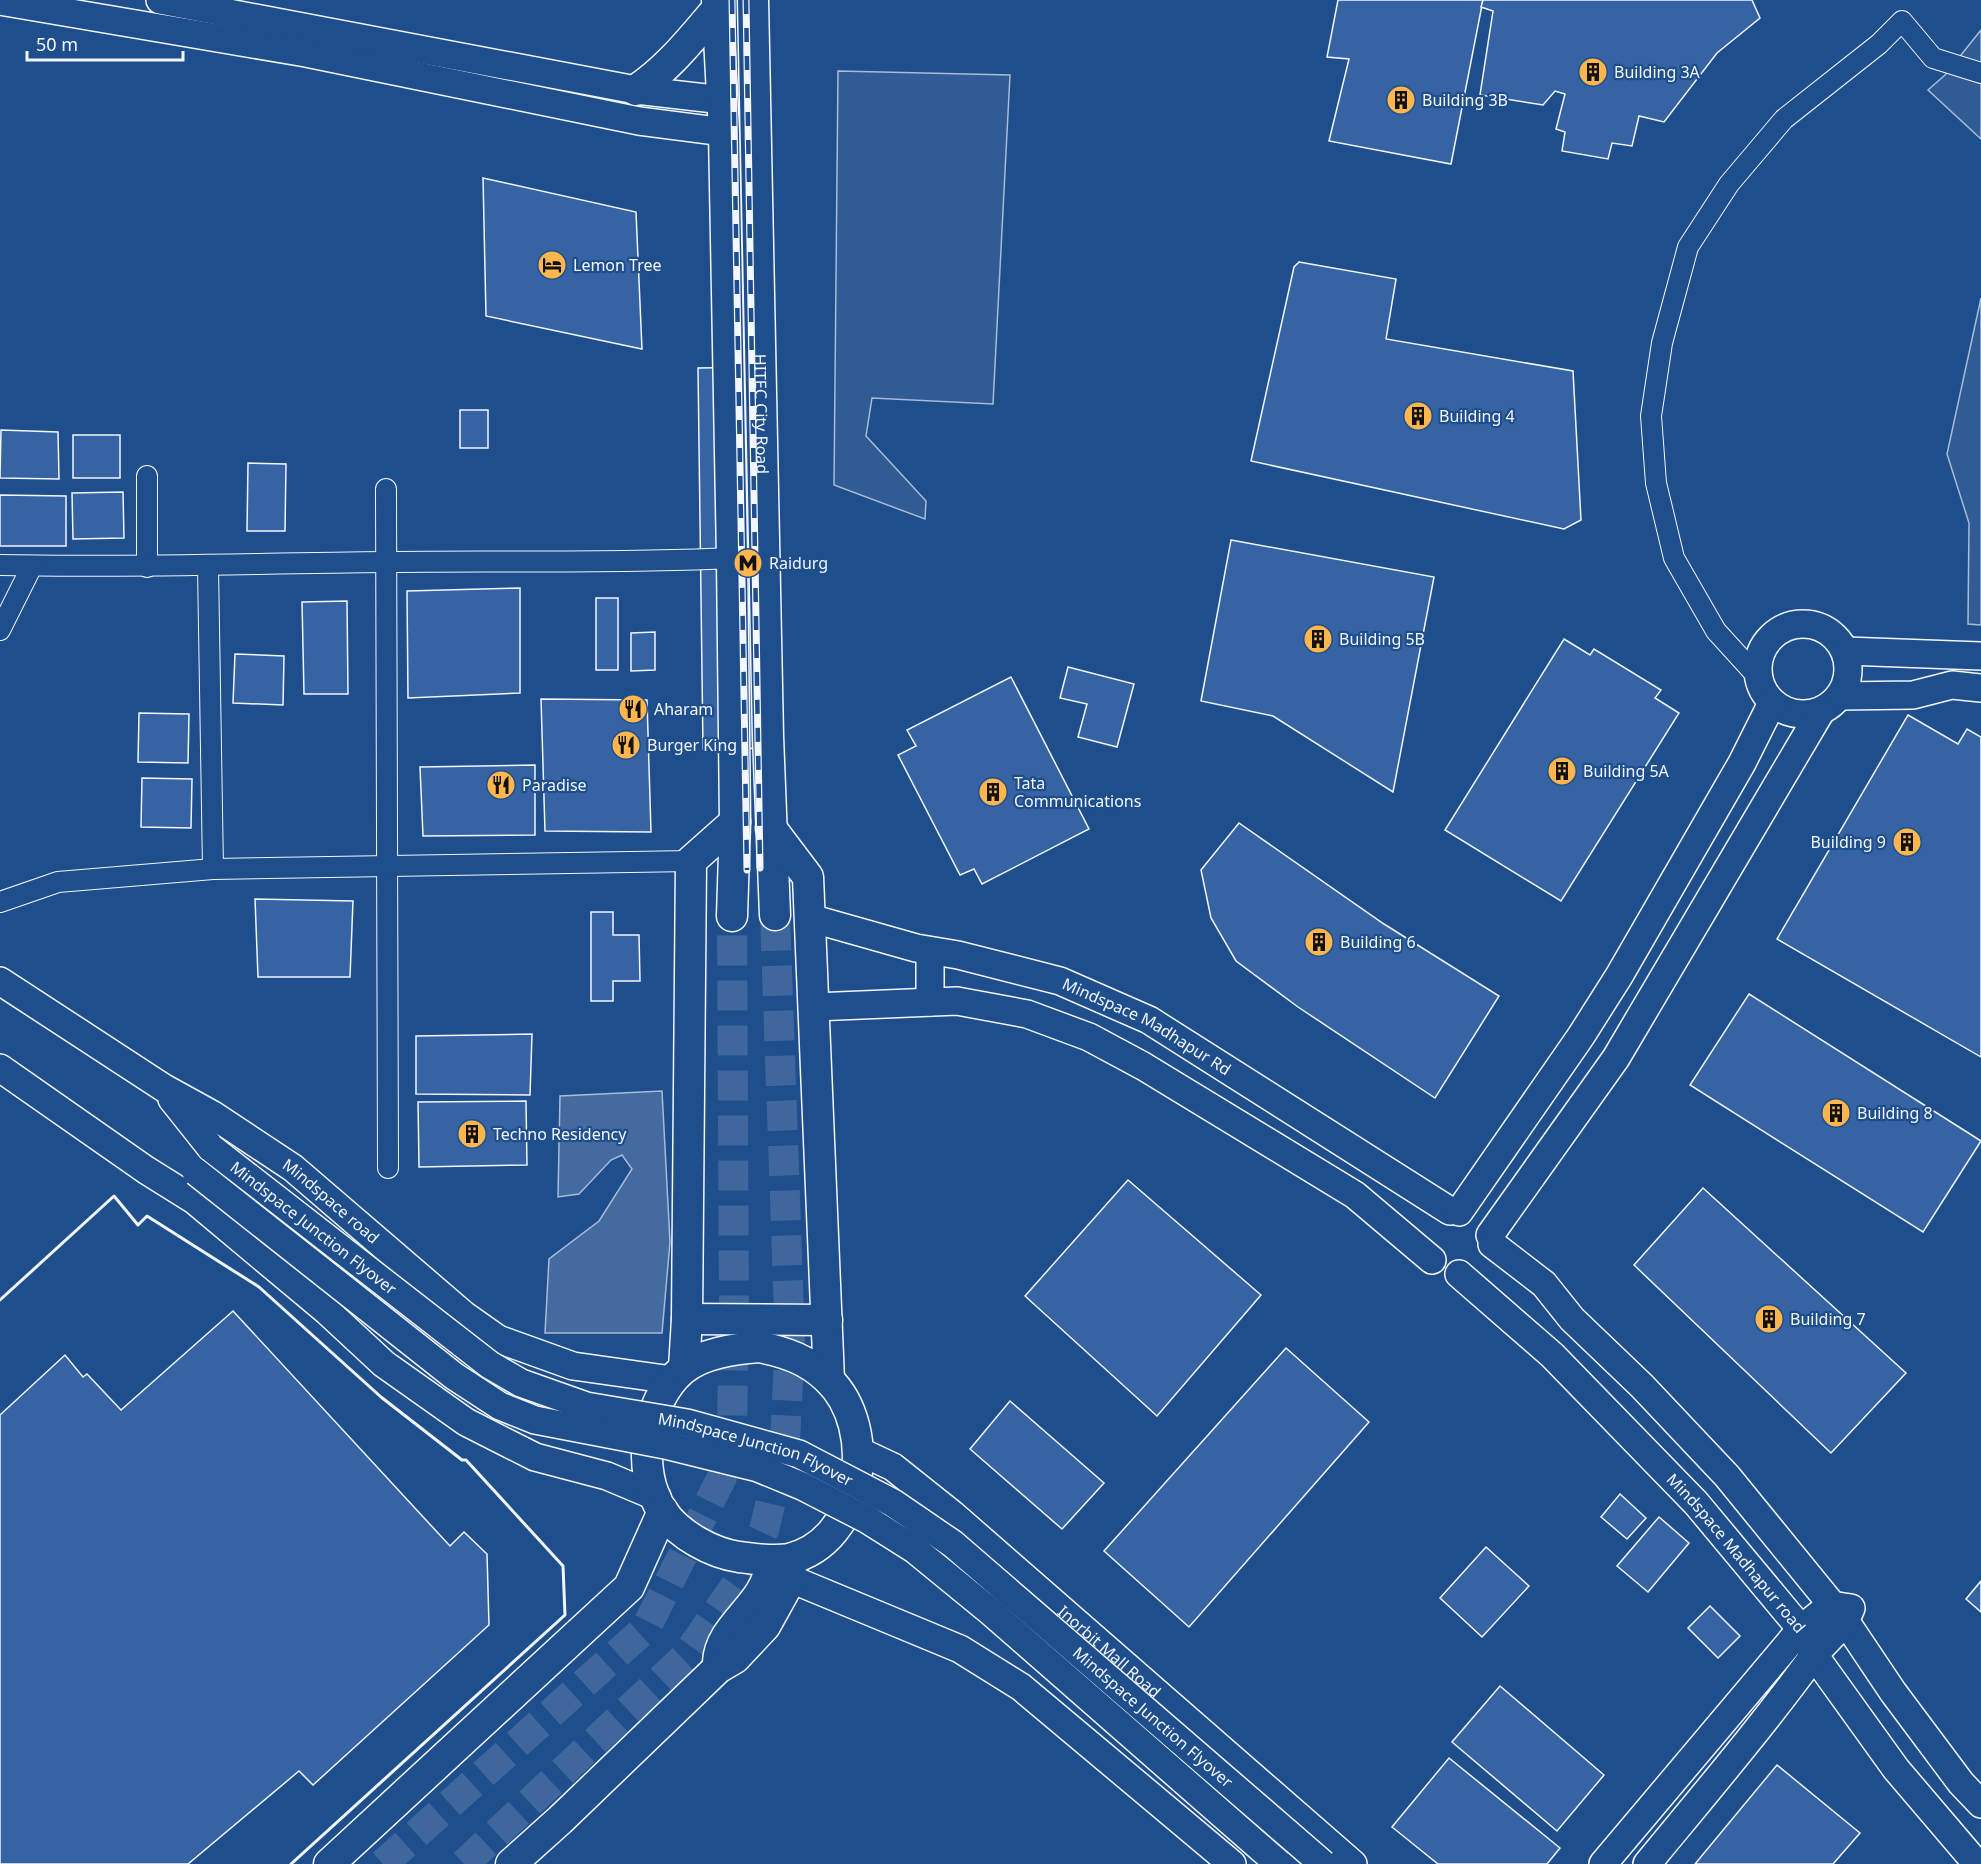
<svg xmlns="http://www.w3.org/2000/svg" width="1981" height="1864" font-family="'Noto Sans',sans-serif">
	<rect width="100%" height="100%" fill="#1f4e8c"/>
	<!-- green -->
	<g fill="#305b95" stroke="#a8bbd7" stroke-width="1.5">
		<path d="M1981 30V139L1928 90 1945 75Z"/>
		<path d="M838 71 1010 75 993 404 872 398 866 436 926 501 925 519 834 485Z"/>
		<path d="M1981 298V625L1968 624 1969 523 1947 454Z"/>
	</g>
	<!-- water -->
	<path fill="#446ba0" stroke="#a8bbd7" stroke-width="1.5" d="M662 1091 670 1242 662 1333H545L549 1259 599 1221 632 1169 622 1155 611 1160 579 1194 558 1197 560 1096Z"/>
	<!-- building -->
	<g fill="#3563a3" stroke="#f2f6ff" stroke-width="1.5">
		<path d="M1338 0H1483L1451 164 1329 141 1349 59 1327 57Z"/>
		<path d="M1483 0H1752L1760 18 1717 53 1664 122 1639 116 1632 146 1612 143 1608 159 1562 151 1565 132 1556 129 1565 94 1555 91 1543 105 1480 95 1493 11 1481 7Z"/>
		<path d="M483 178 636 212 642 349 486 316Z"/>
		<path d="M1299 262 1396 279 1386 339 1573 371 1581 520 1564 529 1251 461 1294 267Z"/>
		<path d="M771 367 775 748 703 749 698 368Z"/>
		<rect x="460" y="410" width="28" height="38"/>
		<path d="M1 430 58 432 59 479 0 478Z"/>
		<rect x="73" y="435" width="47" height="43"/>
		<path d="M248 463 286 464 285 531H247Z"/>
		<path d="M123 492 124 538 73 539 72 493Z"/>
		<path d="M0 495 66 496V546H0Z"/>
		<path d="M1231 540 1434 577 1393 792 1273 716 1201 701Z"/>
		<path d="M520 588V693L408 698 407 591Z"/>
		<rect x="596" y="598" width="22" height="72"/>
		<path d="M347 601 348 694H304L302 602Z"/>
		<path d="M655 632V670L631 671V633Z"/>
		<path d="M1564 639 1590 655 1594 649 1661 690 1655 698 1679 713 1561 901 1445 830Z"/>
		<path d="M235 654 284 656 283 705 233 703Z"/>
		<path d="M1068 667 1134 684 1117 747 1078 737 1087 704 1060 698Z"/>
		<path d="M1011 677 1089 829 982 884 974 869 960 875 898 755 916 746 907 730Z"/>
		<path d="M541 699 647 700 651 832 545 831Z"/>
		<path d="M139 713 189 714 188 763 138 762Z"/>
		<path d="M1908 715 1958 744 1967 729 1981 737V1057L1777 939Z"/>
		<path d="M535 765V835L423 836 420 767Z"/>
		<path d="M142 778 192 779 191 828 141 827Z"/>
		<path d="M1239 823 1384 924 1499 996 1435 1098 1298 1007 1236 961 1211 918 1201 870Z"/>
		<path d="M255 899 353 901 350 977H258Z"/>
		<path d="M591 912H613V935H639L640 981H613V1001H591Z"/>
		<path d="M1749 994 1981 1141 1923 1232 1690 1085Z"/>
		<path d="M532 1034 530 1095 416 1094V1036Z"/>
		<path d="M526 1101 527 1165 419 1167 418 1102Z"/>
		<path d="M1128 1180 1261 1295 1157 1416 1025 1296Z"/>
		<path d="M1703 1188 1906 1373 1831 1453 1634 1265Z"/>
		<path d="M233 1311 450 1546 464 1532 487 1554 489 1625 313 1785 299 1771 188 1864H0V1415L65 1355 83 1377 87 1374 121 1410Z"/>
		<path d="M1286 1348 1369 1422 1189 1627 1104 1551Z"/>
		<path d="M1010 1401 1104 1483 1062 1529 970 1449Z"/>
		<path d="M1620 1494 1646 1518 1627 1539 1601 1517Z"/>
		<path d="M1659 1517 1689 1543 1648 1592 1617 1566Z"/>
		<path d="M1486 1547 1529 1586 1482 1637 1440 1598Z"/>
		<path d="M1981 1581V1612L1966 1599Z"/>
		<path d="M1710 1606 1740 1636 1718 1658 1688 1628Z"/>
		<path d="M1500 1686 1604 1775 1557 1831 1452 1742Z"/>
		<path d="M1449 1758 1560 1848 1547 1864H1438L1392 1827Z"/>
		<path d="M1777 1765 1860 1833 1833 1864H1695Z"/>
	</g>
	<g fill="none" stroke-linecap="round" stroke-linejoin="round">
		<!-- primary-tunnel -->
		<g stroke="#3f679d" stroke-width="30" stroke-dasharray="30 15" stroke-linecap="butt">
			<path d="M383 1864 646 1628 722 1477 732 1431 734 1318 732 916"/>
			<path d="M464 1864 685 1657 743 1575 764 1530 785 1442 790 1340 775 915"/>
		</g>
		<!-- street casing -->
		<g stroke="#f2f6ff" stroke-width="22">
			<g id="street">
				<path d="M147 476V567"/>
				<path d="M386 489 388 1168"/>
				<path d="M0 565C129 568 258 563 387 562 502 560 617 564 732 558"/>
				<path d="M208 567 213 869"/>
				<path d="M0 630 32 566"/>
				<path d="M1757 676 1716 631 1674 558 1656 483 1651 416 1662 343 1688 247 1729 184 1784 119 1879 44 1902 21 1933 58 1981 73"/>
				<path d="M0 902 58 882 213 869 691 861"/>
			</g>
		</g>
		<!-- secondary casing -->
		<g stroke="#f2f6ff" stroke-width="30">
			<g id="secondary">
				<path d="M160 0 636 90 723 100"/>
				<path d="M0 1 306 53 639 121 724 132"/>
				<circle cx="1803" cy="669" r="45"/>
				<path d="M1846 651 1981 656"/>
				<path d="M1841 696 1913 695 1952 685 1981 688"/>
				<path id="s1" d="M810 918 916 948 958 955 1060 981 1149 1020 1450 1211"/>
				<path id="s2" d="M0 981 164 1088 213 1115 293 1168 464 1315 498 1339 573 1366 672 1380"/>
				<path d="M930 1002V951"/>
				<path d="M814 1007 957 1001 1027 1014 1089 1037 1143 1066 1355 1195 1432 1260"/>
				<path d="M0 1068 146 1170 194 1200 328 1312 384 1364 466 1422 535 1457 607 1476 657 1497"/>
				<path d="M172 1099 211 1148"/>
				<path d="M1459 1212 1581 1036 1619 976 1742 763 1772 703"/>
				<path d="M1490 1235 1616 1058 1821 711"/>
				<path d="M1492 1244 1544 1284 1572 1319 1642 1386 1727 1476 1846 1622 1893 1692 1961 1783 1981 1804"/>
				<path id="s3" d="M1459 1274 1552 1355 1696 1503 1801 1629 1814 1655 1896 1769 1977 1864"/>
				<path id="s4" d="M859 1451 893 1467 952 1514 1353 1864"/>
				<path d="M791 1579 960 1649 1021 1687 1232 1864"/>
				<path d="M1603 1864 1801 1629 1831 1605 1851 1608C1843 1630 1825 1640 1812 1658 1760 1729 1703 1796 1647 1864"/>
			</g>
		</g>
		<!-- primary casing -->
		<g stroke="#f2f6ff" stroke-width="33">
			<g id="primary">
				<path d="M717 0 724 132 732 558 735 822 732 916"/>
				<path id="s5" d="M753 0 768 736 775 915"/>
				<path d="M636 90C668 69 692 38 717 9"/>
				<path d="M771 828 808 877 829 1380"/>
				<path d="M687 1319 827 1320"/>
				<path d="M759 1347C786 1352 808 1360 828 1379 879 1428 864 1541 789 1559 773 1562 756 1559 739 1557 712 1553 679 1535 663 1512 635 1471 645 1402 682 1370 702 1353 734 1349 759 1347Z"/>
				<path d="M684 1368 687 1319 691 861 735 822"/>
				<path d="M718 1662C720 1624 768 1604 770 1564"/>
				<path d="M329 1864 629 1587 663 1511"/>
				<path d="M511 1864 560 1820 718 1668 735 1658 765 1626 791 1579 790 1559"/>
			</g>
		</g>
		<!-- street -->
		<use href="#street" stroke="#1f4e8c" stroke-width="20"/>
		<!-- secondary -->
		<use href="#secondary" stroke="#1f4e8c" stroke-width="27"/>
		<!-- primary -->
		<use href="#primary" stroke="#1f4e8c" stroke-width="30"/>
		<!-- rail casing -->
		<g stroke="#f2f6ff" stroke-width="7">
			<g id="rail">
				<path d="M732 0 747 870"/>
				<path d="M746 0 760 868"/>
			</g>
		</g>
		<!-- rail -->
		<use href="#rail" stroke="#1f4e8c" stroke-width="4.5" stroke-dasharray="14" stroke-linecap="butt"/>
		<!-- secondary-bridge casing -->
		<g stroke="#f2f6ff" stroke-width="30" stroke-linecap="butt">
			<g id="secondary-bridge">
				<path id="s6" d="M211 1148 490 1365 521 1383 586 1406 687 1423 799 1454 893 1503 953 1544 1323 1864"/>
				<path d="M196 1172 454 1376 500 1406 535 1420 665 1445 758 1468 802 1486 868 1520 914 1549 991 1612 1279 1864"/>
			</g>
		</g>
		<!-- secondary-bridge -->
		<use href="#secondary-bridge" stroke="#1f4e8c" stroke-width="27"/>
		<!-- wall -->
		<path stroke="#f2f6ff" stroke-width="3" d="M0 1300 114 1196 138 1225 147 1216 259 1287 381 1397 462 1460H466L563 1566 565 1615 291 1864"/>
	</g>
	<!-- icons -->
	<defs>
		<g id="building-disc" transform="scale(1.5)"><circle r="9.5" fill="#ffb74d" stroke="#1f4e8c"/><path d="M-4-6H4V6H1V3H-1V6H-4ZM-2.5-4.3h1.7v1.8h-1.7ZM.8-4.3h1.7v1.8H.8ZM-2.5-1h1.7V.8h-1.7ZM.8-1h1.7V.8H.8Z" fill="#111"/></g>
		<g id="hotel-disc" transform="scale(1.5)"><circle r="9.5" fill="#ffb74d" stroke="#1f4e8c"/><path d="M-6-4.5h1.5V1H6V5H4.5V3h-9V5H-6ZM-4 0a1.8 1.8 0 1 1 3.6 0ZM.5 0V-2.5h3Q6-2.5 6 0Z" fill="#111"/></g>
		<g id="metro-disc" transform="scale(1.5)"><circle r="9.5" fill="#ffb74d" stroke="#1f4e8c"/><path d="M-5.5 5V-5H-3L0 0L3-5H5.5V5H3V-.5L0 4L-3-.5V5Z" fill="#111"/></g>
		<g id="restaurant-disc" transform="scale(1.5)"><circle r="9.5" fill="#ffb74d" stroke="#1f4e8c"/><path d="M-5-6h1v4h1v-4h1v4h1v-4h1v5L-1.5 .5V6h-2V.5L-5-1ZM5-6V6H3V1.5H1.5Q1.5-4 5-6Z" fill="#111"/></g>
	</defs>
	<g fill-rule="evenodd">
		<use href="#building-disc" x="1593" y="72"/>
		<use href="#building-disc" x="1401" y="100"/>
		<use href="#hotel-disc" x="552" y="265"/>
		<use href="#building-disc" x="1418" y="416"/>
		<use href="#metro-disc" x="748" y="563"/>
		<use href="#building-disc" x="1318" y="639"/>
		<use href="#restaurant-disc" x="633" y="709"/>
		<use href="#restaurant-disc" x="626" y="745"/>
		<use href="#building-disc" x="1562" y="771"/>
		<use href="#restaurant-disc" x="501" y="785"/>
		<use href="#building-disc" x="993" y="792"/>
		<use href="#building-disc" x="1907" y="842"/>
		<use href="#building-disc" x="1319" y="942"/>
		<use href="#building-disc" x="1836" y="1113"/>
		<use href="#building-disc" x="472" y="1134"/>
		<use href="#building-disc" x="1769" y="1319"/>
	</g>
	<g text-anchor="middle" stroke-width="4.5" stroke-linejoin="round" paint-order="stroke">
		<!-- poi labels -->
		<g font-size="16" fill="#f2f6ff" stroke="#1f4e8c" text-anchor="start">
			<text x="1614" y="78">Building 3A</text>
			<text x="1422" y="106">Building 3B</text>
			<text x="573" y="271">Lemon Tree</text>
			<text x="1439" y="422">Building 4</text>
			<text x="769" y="569">Raidurg</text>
			<text x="1339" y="645">Building 5B</text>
			<text x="654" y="715">Aharam</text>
			<text x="647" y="751">Burger King</text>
			<text x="1583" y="777">Building 5A</text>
			<text x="1014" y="789">Tata<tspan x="1014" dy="18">Communications</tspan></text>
			<text x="522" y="791">Paradise</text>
			<text x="1886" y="848" text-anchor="end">Building 9</text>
			<text x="1340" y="948">Building 6</text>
			<text x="1857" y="1119">Building 8</text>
			<text x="493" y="1140">Techno Residency</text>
			<text x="1790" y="1325">Building 7</text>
		</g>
		<!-- street labels -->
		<g font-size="16" fill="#f2f6ff" stroke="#1f4e8c">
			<text dy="6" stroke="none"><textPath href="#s5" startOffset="414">HITEC City Road</textPath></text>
			<text dy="6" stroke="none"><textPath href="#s1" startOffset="356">Mindspace Madhapur Rd</textPath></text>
			<text dy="6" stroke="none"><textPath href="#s2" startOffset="398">Mindspace road</textPath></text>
			<text dy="6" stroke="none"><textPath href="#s6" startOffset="130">Mindspace Junction Flyover</textPath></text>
			<text dy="6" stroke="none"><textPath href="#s6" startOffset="634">Mindspace Junction Flyover</textPath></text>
			<text dy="6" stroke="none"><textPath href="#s3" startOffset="394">Mindspace Madhapur road</textPath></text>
			<text dy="6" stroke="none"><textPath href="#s4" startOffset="322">Inorbit Mall Road</textPath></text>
			<text dy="6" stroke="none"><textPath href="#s6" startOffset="1120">Mindspace Junction Flyover</textPath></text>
		</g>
	</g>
	<!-- scale -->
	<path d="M27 51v9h156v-9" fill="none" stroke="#f2f6ff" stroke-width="3"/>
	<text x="36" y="51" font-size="18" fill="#f2f6ff" stroke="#1f4e8c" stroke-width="4.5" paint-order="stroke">50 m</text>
</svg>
